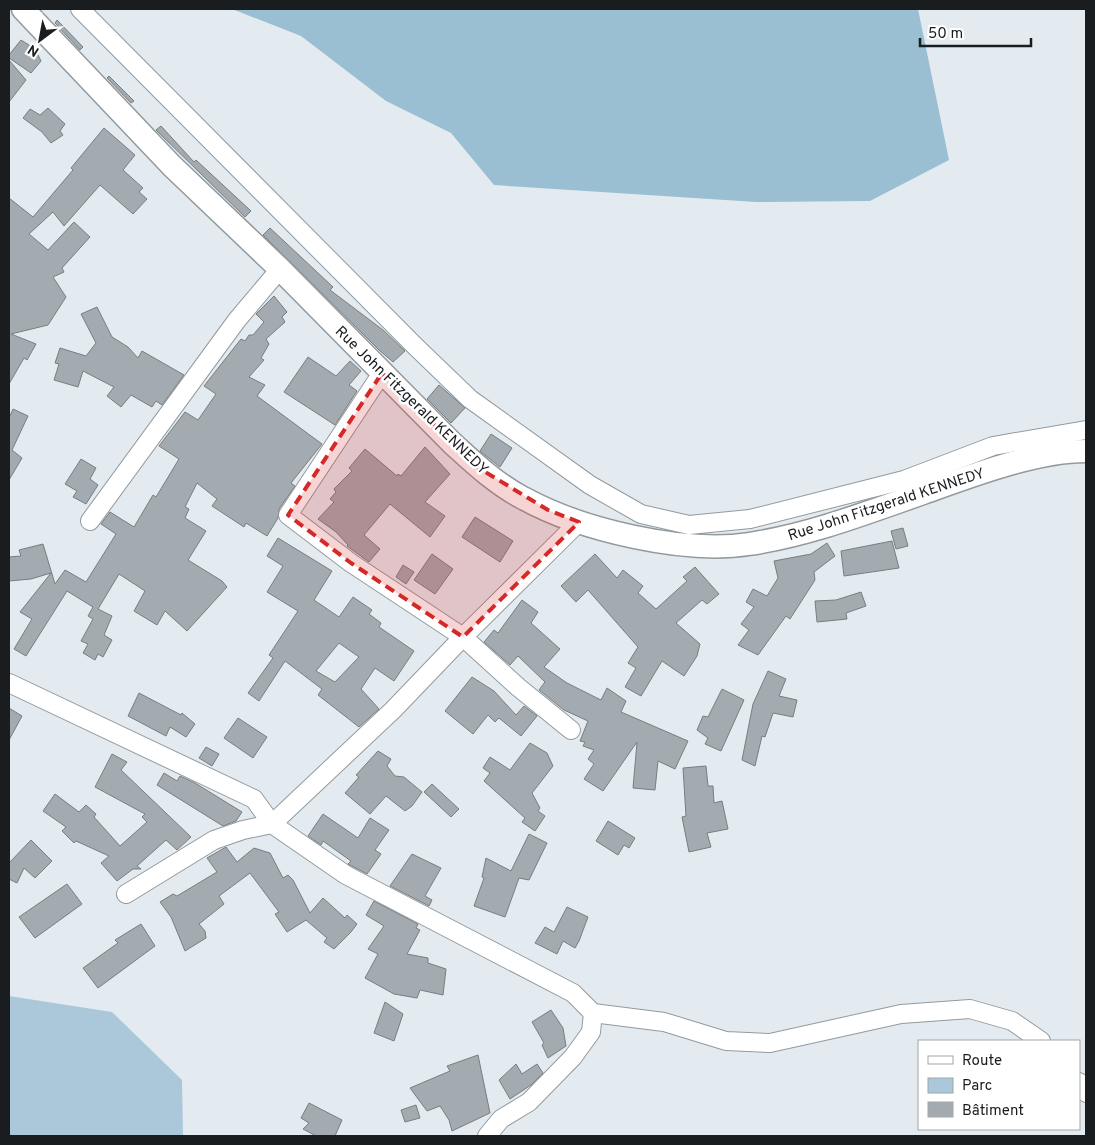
<svg xmlns="http://www.w3.org/2000/svg" width="1095" height="1145" font-family="Overpass,sans-serif">
	<rect width="100%" height="100%" fill="#e4ebf0"/>
	<!-- green -->
	<path fill="#aac8da" d="M9 996 112 1012 182 1080 183 1136H9Z"/>
	<!-- forest -->
	<path fill="#9abed2" d="M232 9H918L949 160 870 201 756 202 494 185 451 133 386 101 301 36Z"/>
	<!-- building -->
	<g fill="#a4abb0" stroke="#777e82" fill-rule="evenodd">
		<path d="M57 20 83 47 80 50 55 23Z"/>
		<path d="M21 40 35 49 41 61 31 73 9 58V55Z"/>
		<path d="M9 60 26 80 9 102Z"/>
		<path d="M109 76 134 101 131 103 107 78Z"/>
		<path d="M48 108 65 124 60 131 63 135 51 143 42 132 23 118 30 109 40 115Z"/>
		<path d="M161 126 194 162 196 160 251 211 245 217 156 130Z"/>
		<path d="M104 128 135 155 123 170 143 188 139 192 147 199 133 214 100 185 64 226 53 212 29 234 48 250 74 222 90 237 62 268 64 272 53 277 66 297 48 325 11 334 36 344 27 360 24 358 9 384V198L33 217 73 170 71 168Z"/>
		<path d="M270 228 333 287 330 290 383 330 405 351 393 362 379 350 263 235Z"/>
		<path d="M274 296 287 312 282 317 285 322 266 339 269 344 261 358 264 360 249 377 265 385 257 396 322 444 291 483 295 486 279 509 278 518 267 536 246 523 244 527 212 506 217 499 197 483 185 507 189 509 185 518 206 531 188 560 222 581 227 587 187 631 165 611 157 625 134 611 145 591 119 574 98 609 112 616 104 635 112 640 103 657 98 654 95 660 83 653 88 644 81 641 93 619 88 616 93 607 67 591 26 656 14 649 32 619 20 612 51 573 31 579 9 581V557L21 556 19 550 43 544 55 584 65 570 86 582 116 534 101 524 110 512 134 527 153 495 156 497 179 459 159 446 185 412 198 420 216 394 204 386 241 339 245 341 249 335H253L264 322 256 314Z"/>
		<path d="M97 307 112 337 128 347 138 358 142 351 184 375 162 405 156 401 152 407 131 395 121 407 107 396 114 387 83 371 78 387 54 380 59 364 55 363 60 348 86 356 96 343 81 314Z"/>
		<path d="M308 357 336 376 350 361 361 371 349 385 357 391 335 425 284 392Z"/>
		<path d="M439 385 465 408 451 423 427 399Z"/>
		<path d="M13 409 28 416 12 450 22 458 9 480V418Z"/>
		<path d="M491 434 512 448 500 467 480 451Z"/>
		<path d="M425 447 450 474 425 502 445 516 430 537 390 504 364 535 380 549 369 562 347 546 348 545 336 532 318 519 334 502 330 499 336 492 334 489 352 471 349 468 365 449 397 476 398 474 401 476Z"/>
		<path d="M81 459 96 468 90 479 98 485 86 504 73 497 77 491 65 484Z"/>
		<path d="M475 517 513 541 500 562 462 537Z"/>
		<path d="M903 528 908 546 896 549 891 531Z"/>
		<path d="M278 538 332 571 314 600 339 617 353 597 372 610 369 614 381 623 379 627 414 651 394 681 375 668 361 689 379 709 359 727 318 695 322 689 285 661 259 701 248 693 273 658 269 655 298 611 267 592 283 566 267 556ZM339 643 359 657 335 682 316 671Z"/>
		<path d="M892 541 899 568 844 576 841 551Z"/>
		<path d="M827 543 835 556 814 572 815 580 790 619 786 616 758 655 738 645 749 630 741 624 754 607 746 602 753 589 767 596 778 578 774 561 811 554Z"/>
		<path d="M432 554 453 569 435 594 414 580Z"/>
		<path d="M595 554 617 578 623 570 643 586 638 593 656 609 687 581 683 577 695 567 719 594 707 604 702 600 676 623 700 644 697 656 684 676 662 661 641 696 625 687 636 668 628 663 638 647 588 590 576 602 561 586Z"/>
		<path d="M403 565 414 572 406 584 396 577Z"/>
		<path d="M861 592 866 606 846 613 847 619 817 622 815 601 836 600Z"/>
		<path d="M522 600 538 612 531 623 560 649 544 667 567 683 601 700 607 688 626 701 621 712 688 741 675 769 658 761 655 790 633 788 637 742 603 791 584 779 594 764 588 759 594 750 583 746 585 742 580 741 588 721 564 710 539 690 545 682 518 656 510 665 484 642 494 630 498 633Z"/>
		<path d="M768 671 786 679 779 696 797 700 793 717 773 713 765 737 762 736 755 766 742 760 753 704Z"/>
		<path d="M472 677 494 691 516 715 524 706 537 716 521 736 499 718 495 722 488 715 473 734 445 711Z"/>
		<path d="M722 689 744 700 721 751 705 744 708 738 697 730 703 716 708 717Z"/>
		<path d="M139 693 181 715 182 713 195 724 186 737 170 727 166 736 128 716Z"/>
		<path d="M9 708 22 716 9 740Z"/>
		<path d="M238 718 267 737 253 758 224 738Z"/>
		<path d="M530 743 547 753 553 766 532 793 540 808 538 811 545 816 535 831 522 822 525 818 484 781 490 773 483 768 490 757 510 770Z"/>
		<path d="M206 747 219 754 212 766 199 758Z"/>
		<path d="M378 751 391 759 387 766 395 776 404 777 422 792 412 806 405 811 386 796 370 814 345 793 359 777 356 775Z"/>
		<path d="M112 754 127 762 121 770 191 837 177 850 166 840 137 866 141 869H133L117 881 101 863 109 856 76 841 74 843 62 831 66 827 43 811 55 794 79 812 86 805 96 814 94 817 120 846 147 822 142 817 145 814 95 787Z"/>
		<path d="M706 766 708 786H713L714 803 722 801 728 829 707 833 711 847 689 852 682 817 686 816 683 768Z"/>
		<path d="M164 773 177 781 180 776 195 783 242 812 236 821 223 826 157 785Z"/>
		<path d="M432 784 459 809 451 817 424 792Z"/>
		<path d="M323 814 358 838 370 818 389 830 375 850 381 854 367 874 348 864 351 861 323 841 321 845 308 836Z"/>
		<path d="M608 821 635 838 629 848 624 845 618 855 596 841Z"/>
		<path d="M529 834 547 843 529 880 519 878 505 917 474 906 484 878 482 877 486 858 511 871Z"/>
		<path d="M31 840 52 861 35 878 24 868 17 883 9 879V863Z"/>
		<path d="M226 847 237 862 254 848 270 853 283 878 288 875 293 880 310 913 323 898 345 918 347 915 357 924 351 932 334 949 324 942 327 938 306 920 287 932 275 914 279 912 250 873 219 896 224 904 199 924 205 931 206 938 185 951 171 917 160 902 173 894 177 896 217 872 207 858Z"/>
		<path d="M412 854 441 868 425 896 432 900 429 906 390 886Z"/>
		<path d="M67 884 82 904 35 938 19 917Z"/>
		<path d="M374 901 418 924 416 928 420 930 407 954 428 958V963L446 969 443 995 420 990 417 998 394 994 365 978 378 954 368 949 384 926 366 915Z"/>
		<path d="M567 907 588 917 579 941 575 948 563 941 557 954 535 943 545 927 554 932Z"/>
		<path d="M141 924 155 946 98 988 83 968 118 943 115 940Z"/>
		<path d="M385 1002 403 1014 394 1041 374 1033Z"/>
		<path d="M551 1010 563 1028 566 1046 548 1058 542 1045 544 1043 532 1022Z"/>
		<path d="M478 1055 490 1113 452 1131 449 1120 440 1106 427 1111 410 1088 450 1071 447 1066Z"/>
		<path d="M516 1064 522 1074 537 1064 543 1073 531 1085 510 1099 499 1080Z"/>
		<path d="M309 1103 342 1120 335 1136H316L303 1129 309 1123 301 1118Z"/>
		<path d="M416 1105 420 1118 405 1122 401 1110Z"/>
	</g>
	<g fill="none" stroke-linecap="round" stroke-linejoin="round">
		<!-- minor casing -->
		<g stroke="#939a9e" stroke-width="20">
			<g id="minor">
				<path d="M80 9 415 346 470 399 590 485 641 514 689 525 750 519 904 480 993 446 1086 430"/>
				<path d="M382 373 288 515 351 563 463 637 518 687 571 730"/>
				<path d="M90 521 237 320 280 269"/>
				<path d="M9 683 254 799 272 824 346 875 573 993 593 1013 591 1032 573 1057 529 1102 501 1119 487 1136"/>
				<path d="M126 894 214 840 243 830 272 824 393 710 463 637 579 522"/>
				<path d="M593 1013 664 1022 726 1041 770 1043 901 1014 970 1009 1012 1021 1041 1041"/>
				<path d="M1079 1082 1086 1093"/>
			</g>
		</g>
		<!-- tertiary casing -->
		<g stroke="#939a9e" stroke-width="25">
			<path id="tertiary" d="M23 9 172 166 280 269 452 443C474 463 496 484 523 498 581 530 684 554 749 544 809 535 866 513 923 493 971 476 1035 451 1086 451"/>
		</g>
		<!-- minor -->
		<use href="#minor" stroke="#fff" stroke-width="18"/>
		<!-- tertiary -->
		<use href="#tertiary" stroke="#fff" stroke-width="22"/>
	</g>
	<!-- marked area -->
	<path fill="#d62828" fill-opacity="0.2" stroke="#d62828" stroke-width="4" stroke-dasharray="10 6" stroke-linejoin="round" d="M382 373 477 467 548 510 579 522 463 637 351 563 288 515Z"/>
	<g text-anchor="middle" stroke-width="5" stroke-linejoin="round" paint-order="stroke">
		<!-- street labels -->
		<g font-size="15" fill="#1a1d1f" stroke="#fff">
			<text transform="translate(412 400) rotate(44)" y="5">Rue John Fitzgerald KENNEDY</text>
			<text transform="translate(886 504) rotate(-18)" y="5">Rue John Fitzgerald KENNEDY</text>
		</g>
	</g>
	<!-- border -->
	<rect width="1095" height="1145" fill="none" stroke="#1a1d1f" stroke-width="20"/>
	<!-- legend -->
	<rect x="918" y="1040" width="162" height="90" fill="#ffffff" stroke="#a3a5a5"/>
	<rect x="928" y="1056" width="25" height="8" fill="#ffffff" stroke="#a3a5a5"/>
	<text x="962" y="1065" font-size="15" fill="#1a1d1f">Route</text>
	<rect x="928" y="1078" width="25" height="15" fill="#aac8da" stroke="#a3a5a5"/>
	<text x="962" y="1090" font-size="15" fill="#1a1d1f">Parc</text>
	<rect x="928" y="1102" width="25" height="15" fill="#a4abb0" stroke="#a3a5a5"/>
	<text x="962" y="1115" font-size="15" fill="#1a1d1f">Bâtiment</text>
	<!-- north arrow -->
	<g transform="translate(40 40) rotate(212)" stroke="#ffffff" stroke-width="4" paint-order="stroke">
	<path d="M0-4L9 19L0 12L-9 19Z" fill="#1a1d1f"/>
	<text y="-8" font-size="14" font-weight="bold" text-anchor="middle" fill="#1a1d1f">N</text>
	</g>
	<!-- scale -->
	<path d="M920 38v8h111v-8" fill="none" stroke="#1a1d1f" stroke-width="2.5"/>
	<text x="928" y="38" font-size="15" fill="#1a1d1f" stroke="#ffffff" stroke-width="4" paint-order="stroke">50 m</text>
</svg>
